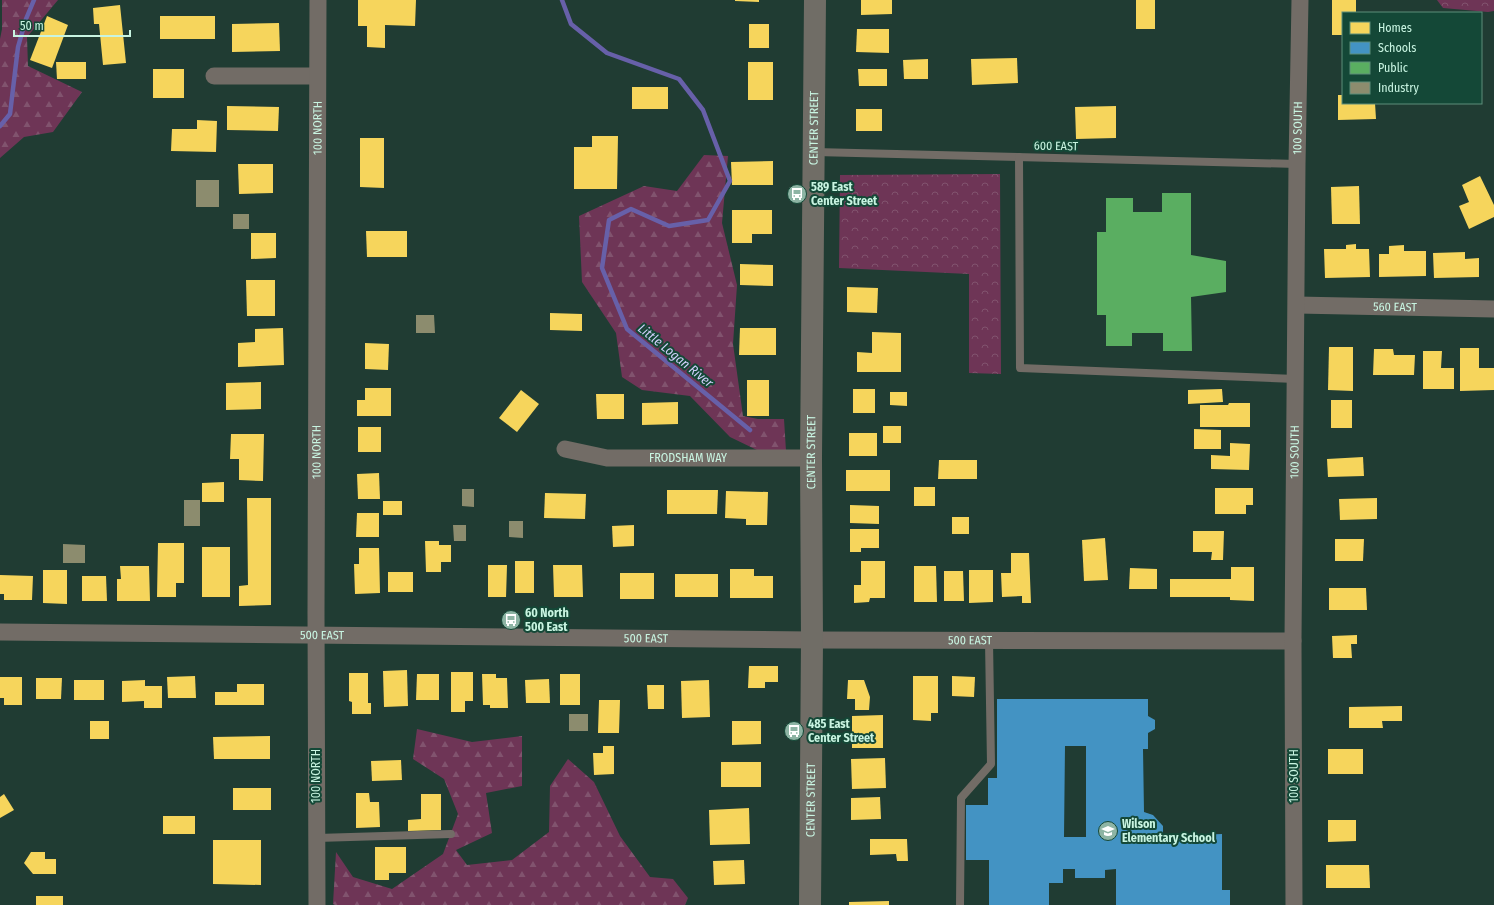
<svg xmlns="http://www.w3.org/2000/svg" width="1494" height="905" font-family="'Fira Sans Condensed',sans-serif">
	<defs>
		<pattern id="forest-firs" width="22" height="20" patternUnits="userSpaceOnUse"><rect width="22" height="20" fill="#6e3556"/><path d="M5 1l3.5 6h-7zM16 11l3.5 6h-7z" fill="#81536e"/></pattern>
		<pattern id="park-crowns" width="20" height="18" patternUnits="userSpaceOnUse"><rect width="20" height="18" fill="#6e3556"/><path d="M2 6a3 3 0 1 1 6 0M12 15a3 3 0 1 1 6 0" fill="none" stroke="#81536e"/></pattern>
	</defs>
	<rect width="100%" height="100%" fill="#203c33"/>
	<!-- forest -->
	<g fill="url(#forest-firs)">
		<path d="M2 0H58L27 37 28 66 82 92 53 132 24 137 0 158V39L2 29Z"/>
		<path d="M704 155 728 156 722 223 737 285 733 344 743 416 758 419H784L786 451H759L730 437 690 396 642 390 622 377 616 333 582 282 579 216 644 186 677 191Z"/>
		<path d="M417 729 472 742 522 736V786L486 793 492 833 456 850 467 865 512 860 549 832 550 786 568 759 594 782 620 836 650 877 673 879 688 898 685 905H335L333 904 336 852 353 877 392 889 443 854 458 814 444 779 413 759Z"/>
	</g>
	<!-- park -->
	<g fill="url(#park-crowns)">
		<path d="M1437 0H1494V11L1488 12 1443 8Z"/>
		<path d="M1000 174 1001 374 969 373V274L839 268 840 175Z"/>
	</g>
	<!-- homes -->
	<g fill="#f6d55c">
		<path d="M358 0H416L415 26 385 25V48L367 47V26H358Z"/>
		<path d="M735 0H759V2L735 1Z"/>
		<path d="M861 0H892V14L861 15Z"/>
		<rect x="1136" y="0" width="19" height="29"/>
		<path d="M1332 0H1356V13H1343V35H1332Z"/>
		<path d="M120 5 126 63 103 65 99 24H94L93 8Z"/>
		<path d="M47 16 68 25 52 68 30 60Z"/>
		<rect x="160" y="16" width="55" height="23"/>
		<path d="M279 23 280 51 232 52V24Z"/>
		<rect x="749" y="24" width="20" height="24"/>
		<path d="M857 29H889V53L856 52Z"/>
		<path d="M1017 58 1018 83 972 85 971 59Z"/>
		<path d="M928 59V79H904L903 60Z"/>
		<path d="M56 62H86V79H57Z"/>
		<rect x="748" y="62" width="25" height="38"/>
		<rect x="153" y="69" width="31" height="29"/>
		<path d="M858 69H887V86H859Z"/>
		<rect x="632" y="87" width="36" height="22"/>
		<path d="M1338 95H1343V103H1375L1376 119 1338 120Z"/>
		<path d="M227 106 279 107 278 131 227 130Z"/>
		<path d="M1116 106V138L1076 139 1075 107Z"/>
		<rect x="856" y="109" width="26" height="22"/>
		<path d="M197 120 217 121 216 152 171 151 172 129H197Z"/>
		<path d="M592 136H618L617 189H574V147H592Z"/>
		<path d="M360 138H384V188L360 187Z"/>
		<path d="M773 161V185H732L731 162Z"/>
		<path d="M238 164H273V193L239 194Z"/>
		<path d="M1480 176 1494 205V217L1469 229 1459 206 1469 202 1462 185Z"/>
		<path d="M1359 186 1360 224H1332L1331 187Z"/>
		<path d="M732 210H772V234H752V243H732Z"/>
		<path d="M366 231H407V257H367Z"/>
		<path d="M251 233H276V258L251 259Z"/>
		<path d="M1356 244V249H1369L1370 277 1325 278 1324 249H1346V245Z"/>
		<path d="M1404 245V251H1426V276L1379 277V254H1389V246Z"/>
		<path d="M1465 252V259L1479 258V277L1434 278 1433 253Z"/>
		<path d="M740 264 773 265V286L740 285Z"/>
		<path d="M246 280H275V316H247Z"/>
		<path d="M847 287 878 288 877 313 847 312Z"/>
		<path d="M550 313 582 314V331L550 330Z"/>
		<path d="M283 328 284 365 238 367V343L255 342V329Z"/>
		<path d="M740 328H776V355H739Z"/>
		<path d="M872 332 901 333V372H857V352L872 353Z"/>
		<path d="M365 343 389 344 388 370 365 369Z"/>
		<path d="M1329 347H1353V391L1328 390Z"/>
		<path d="M1460 348H1479V368H1494V390L1460 391Z"/>
		<path d="M1374 349H1393L1394 355H1415L1414 375H1373Z"/>
		<path d="M1423 351H1442L1441 368H1454V389H1423Z"/>
		<rect x="747" y="380" width="22" height="36"/>
		<path d="M261 382V409L226 410V383Z"/>
		<path d="M365 388H391V416H357V400H365Z"/>
		<rect x="853" y="389" width="22" height="24"/>
		<path d="M1222 389 1223 402 1188 404V390Z"/>
		<path d="M521 390 539 404 517 432 499 418Z"/>
		<path d="M890 392H907V406L890 405Z"/>
		<path d="M596 394H624V419H597Z"/>
		<rect x="1331" y="400" width="21" height="28"/>
		<path d="M678 402V424L642 425V403Z"/>
		<path d="M1229 403H1250V427H1200V405H1228Z"/>
		<rect x="883" y="426" width="18" height="17"/>
		<rect x="358" y="427" width="23" height="25"/>
		<path d="M1194 429 1221 430V449H1194Z"/>
		<rect x="849" y="433" width="28" height="23"/>
		<path d="M231 434H264L263 481 239 480V459H230Z"/>
		<path d="M1230 443 1250 444 1249 470 1211 469V455L1230 456Z"/>
		<path d="M1363 457 1364 476 1328 477 1327 459Z"/>
		<path d="M939 460H977V479H938Z"/>
		<rect x="846" y="470" width="44" height="21"/>
		<path d="M379 473 380 499H358L357 474Z"/>
		<path d="M224 482V502H202V483Z"/>
		<rect x="914" y="487" width="21" height="19"/>
		<path d="M1215 488H1253V505H1246V514H1215Z"/>
		<path d="M667 490H718L717 514H667Z"/>
		<path d="M726 491 768 492 767 525H746V519L725 518Z"/>
		<path d="M545 493 586 494 585 519 544 518Z"/>
		<path d="M247 498H271V605L239 606V586L248 585Z"/>
		<path d="M1377 498V519L1340 520 1339 499Z"/>
		<rect x="383" y="501" width="19" height="14"/>
		<path d="M850 505 879 506V524L850 523Z"/>
		<path d="M357 513H379V537H356Z"/>
		<rect x="952" y="517" width="17" height="17"/>
		<path d="M634 525V546L613 547 612 526Z"/>
		<path d="M850 529H879V548H861V552H850Z"/>
		<path d="M1193 531H1224L1223 560H1211L1212 552H1193Z"/>
		<path d="M1105 538 1108 580 1084 581 1082 540Z"/>
		<path d="M1335 539H1364L1363 561H1335Z"/>
		<path d="M425 541H439V545H451V562H441V572H426Z"/>
		<path d="M158 543H184V583H176V597H157Z"/>
		<rect x="202" y="547" width="28" height="50"/>
		<path d="M359 548H379L380 593 355 594 354 564H359Z"/>
		<path d="M1011 553H1029L1031 603H1022V596L1002 597 1001 573H1011Z"/>
		<rect x="515" y="561" width="19" height="32"/>
		<path d="M861 561H885V598H870L869 602 854 603V585H861Z"/>
		<path d="M488 565H507L506 597H488Z"/>
		<path d="M553 565H582L583 597H554Z"/>
		<path d="M120 566H149L150 601H117V579H121Z"/>
		<path d="M914 566H936L937 602H914Z"/>
		<path d="M1231 567H1254V601L1230 600V597H1170V579H1231Z"/>
		<path d="M1130 568 1157 569V589H1129Z"/>
		<path d="M730 569H754V576H773V598H730Z"/>
		<path d="M43 570H67V604L43 603Z"/>
		<path d="M969 570H993V602L969 603Z"/>
		<path d="M944 571H963L964 601H944Z"/>
		<rect x="388" y="572" width="25" height="20"/>
		<rect x="620" y="573" width="34" height="26"/>
		<rect x="675" y="574" width="43" height="23"/>
		<path d="M0 575 33 576 32 600H4V594H0Z"/>
		<path d="M82 576H106L107 601H82Z"/>
		<path d="M1329 588H1366L1367 610H1329Z"/>
		<path d="M1357 635V644H1351L1352 658H1333L1332 636Z"/>
		<path d="M749 666H778V682H765V688H748Z"/>
		<path d="M407 670 408 706 384 707 383 671Z"/>
		<path d="M451 672H473V701H465V712H451Z"/>
		<path d="M349 673H368V703H371V714H352V702L349 701Z"/>
		<path d="M417 674H439V700H416Z"/>
		<path d="M482 674H496V678H507L508 708H490V705H483Z"/>
		<rect x="560" y="674" width="20" height="31"/>
		<path d="M195 676 196 698H168L167 677Z"/>
		<path d="M913 676H938V713H931V721L913 720Z"/>
		<path d="M952 676 975 677 974 697 952 696Z"/>
		<path d="M0 677H22V705H4V698H0Z"/>
		<path d="M36 678H62L61 699H36Z"/>
		<path d="M549 679 550 703H526L525 680Z"/>
		<rect x="74" y="680" width="30" height="20"/>
		<path d="M145 680V686H162V708H144V701L122 702V681Z"/>
		<path d="M709 680 710 717 682 718 681 681Z"/>
		<path d="M848 680H864L870 697 869 710H855V699H847Z"/>
		<path d="M237 684H264V705H215V692H237Z"/>
		<path d="M647 685H664V709H648Z"/>
		<path d="M599 700H620L619 733H598Z"/>
		<path d="M1402 706V721H1382L1383 728H1349V707Z"/>
		<path d="M883 715V748H852V716Z"/>
		<rect x="90" y="721" width="19" height="18"/>
		<path d="M732 721H761V744L732 745Z"/>
		<path d="M270 736V759H214L213 737Z"/>
		<path d="M603 746H614V774L594 775 593 753H603Z"/>
		<rect x="1328" y="749" width="35" height="25"/>
		<path d="M885 758 886 788 852 789 851 759Z"/>
		<path d="M401 760 402 780 372 781 371 761Z"/>
		<rect x="721" y="762" width="40" height="25"/>
		<rect x="233" y="788" width="38" height="22"/>
		<path d="M356 793H369L370 802H379L380 827 356 828Z"/>
		<path d="M4 794 14 810 0 818V797Z"/>
		<path d="M421 794H441V830L408 831V820L421 819Z"/>
		<path d="M880 797 881 819 851 820V798Z"/>
		<path d="M749 808 750 844 710 845 709 810Z"/>
		<rect x="163" y="816" width="32" height="18"/>
		<path d="M1328 820H1356V841L1328 842Z"/>
		<path d="M870 839H907L908 861H897L896 854 870 855Z"/>
		<path d="M213 840H261V885L213 884Z"/>
		<path d="M375 847H406V873H389V880H375Z"/>
		<path d="M31 852H45V859H56V874H33L24 863Z"/>
		<path d="M744 860 745 884 714 885 713 861Z"/>
		<path d="M1326 865H1369L1370 888H1326Z"/>
		<rect x="36" y="896" width="27" height="9"/>
		<path d="M889 901V905H849V902Z"/>
	</g>
	<!-- schools -->
	<path fill="#4393c3" fill-rule="evenodd" d="M997 699H1148V716L1155 720V729L1148 733V749H1143L1144 812 1153 815 1163 826V839L1195 838V835L1222 834V890H1230V905H1116V869L1105 870V878H1075V869H1063V883H1049V905H989V860H966V805H988V778H997ZM1065 746H1086V837H1064Z"/>
	<!-- public -->
	<path fill="#5aae61" d="M1162 193H1191V255L1226 261V292L1191 297 1192 351H1163V333H1132V346H1106V315H1097V232H1106V198H1133V212H1162Z"/>
	<!-- industry -->
	<g fill="#8c8c6e">
		<rect x="196" y="180" width="23" height="27"/>
		<rect x="233" y="214" width="16" height="15"/>
		<path d="M416 315H434L435 333H416Z"/>
		<path d="M462 489H474V507L462 506Z"/>
		<rect x="184" y="500" width="16" height="26"/>
		<path d="M509 521H523V538L509 537Z"/>
		<path d="M453 525H466V541H454Z"/>
		<path d="M63 544 85 545V563H63Z"/>
		<rect x="569" y="714" width="19" height="17"/>
	</g>
	<g fill="none" stroke-linecap="round" stroke-linejoin="round">
		<!-- stream -->
		<g stroke="#6760a9" stroke-width="4.5">
			<path d="M562 0 571 24 607 53 679 79 703 110 730 181 708 220 669 226 631 209 609 220 602 268 627 329 750 430"/>
			<path d="M0 126 10 114 18 47 26 19 34 0"/>
		</g>
		<!-- lane -->
		<g stroke="#726c66" stroke-width="8">
			<path d="M815 152 1297 164"/>
			<path d="M1019 157 1020 368 1296 379"/>
			<path d="M317 838 451 834"/>
			<path d="M960 905 961 798 991 764 989 641"/>
		</g>
		<!-- street -->
		<g stroke="#726c66" stroke-width="17">
			<path d="M214 76H317"/>
			<path id="s1" d="M1297 305 1494 309"/>
			<path id="s2" d="M565 449 607 458H811"/>
			<path id="s3" d="M0 632 812 640 1293 641"/>
			<path id="s4" d="M317 905 316 613 318 0"/>
			<path id="s5" d="M1294 905 1293 641 1297 164 1300 0"/>
		</g>
		<!-- secondary -->
		<path stroke="#706d66" stroke-width="22" id="s6" d="M810 905 812 640 811 458 815 0"/>
	</g>
	<!-- icons -->
	<defs>
		<g id="bus-disc" transform="scale(1)"><circle r="9.5" fill="#8db4a4" stroke="#144837"/><path d="M-5-6H5V4H4V6H2V4H-2V6H-4V4H-5ZM-3.5-4V0h7V-4ZM-3.5 1.2v1.5H-2V1.2ZM2 1.2v1.5H3.5V1.2Z" fill="#fff"/></g>
		<g id="school-disc" transform="scale(1)"><circle r="9.5" fill="#8db4a4" stroke="#144837"/><path d="M0-5L7-2L0 1L-7-2ZM-4 1L0 2.5L4 1V4Q0 6-4 4Z" fill="#fff"/></g>
	</defs>
	<g fill-rule="evenodd">
		<use href="#bus-disc" x="797" y="194"/>
		<use href="#bus-disc" x="511" y="620"/>
		<use href="#bus-disc" x="794" y="731"/>
		<use href="#school-disc" x="1108" y="831"/>
	</g>
	<g text-anchor="middle" stroke-width="4" stroke-linejoin="round" paint-order="stroke">
		<!-- street labels -->
		<g font-size="12" fill="#c8f4e1" stroke="#144837">
			<text dy="4" stroke="none"><textPath href="#s4" startOffset="777">100 NORTH</textPath></text>
			<text dy="4" stroke="none"><textPath href="#s6" startOffset="777">CENTER STREET</textPath></text>
			<text dy="4" stroke="none"><textPath href="#s5" startOffset="777">100 SOUTH</textPath></text>
			<text transform="translate(1056 146) rotate(1)" y="4">600 EAST</text>
			<text dy="4" stroke="none"><textPath href="#s1" startOffset="98">560 EAST</textPath></text>
			<text dy="4" stroke="none"><textPath href="#s4" startOffset="453">100 NORTH</textPath></text>
			<text dy="4" stroke="none"><textPath href="#s6" startOffset="453">CENTER STREET</textPath></text>
			<text dy="4" stroke="none"><textPath href="#s5" startOffset="453">100 SOUTH</textPath></text>
			<text dy="4" stroke="none"><textPath href="#s2" startOffset="124">FRODSHAM WAY</textPath></text>
			<text dy="4" stroke="none"><textPath href="#s3" startOffset="322">500 EAST</textPath></text>
			<text dy="4" stroke="none"><textPath href="#s3" startOffset="646">500 EAST</textPath></text>
			<text dy="4" stroke="none"><textPath href="#s3" startOffset="970">500 EAST</textPath></text>
			<text transform="translate(316 776) rotate(-90)" y="4">100 NORTH</text>
			<text transform="translate(1294 776) rotate(-90)" y="4">100 SOUTH</text>
			<text dy="4" stroke="none"><textPath href="#s6" startOffset="105">CENTER STREET</textPath></text>
		</g>
		<!-- poi labels -->
		<g font-size="12" font-weight="bold" fill="#c8f4e1" stroke="#144837" text-anchor="start">
			<text x="811" y="191">589 East<tspan x="811" dy="14">Center Street</tspan></text>
			<text x="525" y="617">60 North<tspan x="525" dy="14">500 East</tspan></text>
			<text x="808" y="728">485 East<tspan x="808" dy="14">Center Street</tspan></text>
			<text x="1122" y="828">Wilson<tspan x="1122" dy="14">Elementary School</tspan></text>
		</g>
		<!-- water labels -->
		<g font-size="13" font-style="italic" fill="#d2d0fc" stroke="#144837">
			<text transform="translate(676 355) rotate(39)" y="5">Little Logan River</text>
		</g>
	</g>
	<!-- legend -->
	<rect x="1342" y="12" width="140" height="92" fill="#144837" stroke="#5c8d7b"/>
	<rect x="1350" y="22" width="20" height="12" fill="#f6d55c" stroke="#5c8d7b"/>
	<text x="1378" y="32" font-size="12" fill="#c8f4e1">Homes</text>
	<rect x="1350" y="42" width="20" height="12" fill="#4393c3" stroke="#5c8d7b"/>
	<text x="1378" y="52" font-size="12" fill="#c8f4e1">Schools</text>
	<rect x="1350" y="62" width="20" height="12" fill="#5aae61" stroke="#5c8d7b"/>
	<text x="1378" y="72" font-size="12" fill="#c8f4e1">Public</text>
	<rect x="1350" y="82" width="20" height="12" fill="#8c8c6e" stroke="#5c8d7b"/>
	<text x="1378" y="92" font-size="12" fill="#c8f4e1">Industry</text>
	<!-- scale -->
	<path d="M14 30v6h116v-6" fill="none" stroke="#c8f4e1" stroke-width="2"/>
	<text x="20" y="30" font-size="12" fill="#c8f4e1" stroke="#144837" stroke-width="3" paint-order="stroke">50 m</text>
</svg>
